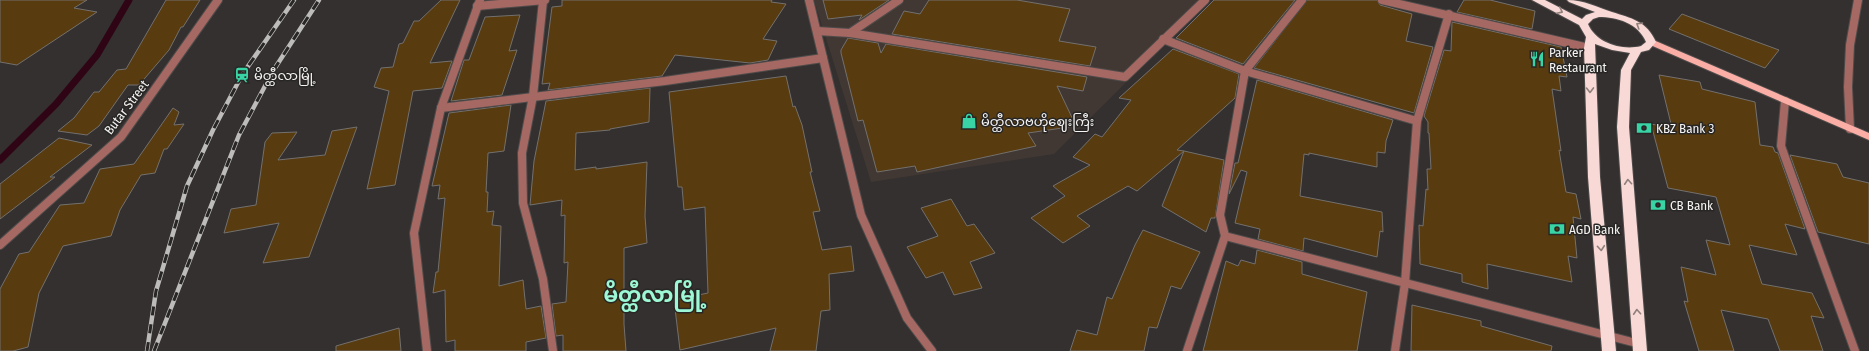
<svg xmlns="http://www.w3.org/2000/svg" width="1869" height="351" font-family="'Fira Sans Condensed','Noto Sans Myanmar',sans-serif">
	<rect width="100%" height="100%" fill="#33302f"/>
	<!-- built -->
	<path fill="#413833" d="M814 0H1209L1054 154 871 182Z"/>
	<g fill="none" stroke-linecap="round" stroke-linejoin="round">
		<!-- stream -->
		<path stroke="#2f0515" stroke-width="7" d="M0 160 56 104 97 55 129 0"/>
	</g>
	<!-- building -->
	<g fill="#583b0e" stroke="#73706e">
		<path d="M0 0H87L74 8 97 12 17 65 0 62Z"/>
		<path d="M166 0H200L183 27H181L169 50 139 85H128L99 126 87 135 58 131 74 118 94 92H99L117 70 126 69Z"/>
		<path d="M441 0H460L430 63 452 61 442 88 413 91 395 185 367 189 389 91 374 87 381 68 393 67 399 44 403 43 414 21H419Z"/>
		<path d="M562 0H772L771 2 786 4 763 39 777 41 768 60 750 63 675 55 662 76 548 90 550 83 542 84 552 7 562 6Z"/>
		<path d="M823 0H889L859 20 862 15 828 19Z"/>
		<path d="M929 0H1017L1070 9 1059 41 1096 47 1090 66 892 34 904 11 920 14Z"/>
		<path d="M1214 0H1295L1243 64 1176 38Z"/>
		<path d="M1307 0H1377L1380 5 1412 14 1406 41 1433 47 1414 113 1254 68Z"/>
		<path d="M1464 0H1490L1535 11 1532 29 1457 12Z"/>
		<path d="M1682 14 1719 28 1779 50 1765 68 1669 29Z"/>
		<path d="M520 15 509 51 517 50 502 95 451 101 464 60H469L485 17Z"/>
		<path d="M1452 22 1561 47 1567 77 1559 76 1561 91 1552 89 1561 151 1559 150 1566 192 1576 194 1581 219 1573 217 1577 258 1568 256 1572 282 1487 264 1488 289 1462 282V274L1420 264 1419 225 1423 226 1426 189 1428 190 1427 169H1431L1429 133H1428V122L1424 116 1444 50 1451 51Z"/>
		<path d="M848 38 878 43 881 53 886 44 1087 77 1083 91 1057 86 1076 126 1028 133 1036 146 917 172 915 166 877 172 863 120 858 121 841 53V50Z"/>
		<path d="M1173 49 1239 74 1235 98 1177 150 1184 151 1137 191 1128 186 1077 216 1090 226 1063 243 1031 218 1065 196 1053 186 1090 165 1073 157 1095 134 1102 137 1131 100 1119 98Z"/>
		<path d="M1659 75 1700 82 1702 89 1755 102 1760 145 1773 147 1775 152 1778 153 1805 229 1785 224 1797 255 1749 245 1762 284 1812 293 1824 318 1811 316 1823 351H1780L1768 319 1721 310 1734 351H1699L1684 301 1688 302 1681 267 1716 275 1706 240 1730 245 1716 197 1668 188 1651 124 1672 128Z"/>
		<path d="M786 76 793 107 795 106 802 125 812 172H810L820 211 813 212 822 250 851 246 854 271 829 274 830 310 821 311 816 351H770L776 328 680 350 674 300 708 293 705 207 684 210 682 187H678L669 92Z"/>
		<path d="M1257 80 1393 120 1386 141 1385 153 1377 152V167L1309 153V155L1304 154 1300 196 1382 212 1383 232 1380 231 1377 257 1304 238 1303 251 1258 239 1260 229 1235 223 1247 172 1241 170 1229 194 1235 163H1238Z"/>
		<path d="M650 88 649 122 610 129V130L576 133 575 170 596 167V169L647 162 645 216 647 243 624 248V324L626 351H563V335L556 336 552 304 566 302 568 262 564 263 565 215 561 216 562 200 530 205 534 161 546 101Z"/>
		<path d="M511 105 504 151 488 153 486 192H488L487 212 494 211 492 225 501 226 499 286 523 280 526 309 541 306 546 338 526 342V351H455V340L446 342 445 290 433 293 436 272H438L445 198 438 199 440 185 432 186 449 113Z"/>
		<path d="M173 108 179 112 174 125 184 124 167 149H164L155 173 141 175 120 210 111 236 63 246 39 293 28 347 13 351H0V289L19 254 29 252 60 205 84 203 100 169 134 164Z"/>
		<path d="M357 127 309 257 263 263 279 223 224 233 231 209 256 205 265 142 272 133 297 132 278 160 325 155 332 131Z"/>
		<path d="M59 138 92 145 50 177H55L0 219V184Z"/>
		<path d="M1184 151 1224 160 1215 218H1211L1206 232 1162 206Z"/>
		<path d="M1790 155 1837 164 1843 177 1869 183V244L1818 232Z"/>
		<path d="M951 199 967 226 974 224 995 253 970 262 982 288 954 295 943 272 926 278 907 247 938 236 921 208Z"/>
		<path d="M1143 230 1200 252 1181 289 1171 286 1157 328 1149 327 1144 351H1070L1077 330 1097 335 1107 297 1112 299 1135 245Z"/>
		<path d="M1257 250 1302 262V274L1367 292 1357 351H1203L1226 261 1238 266 1241 260 1255 264Z"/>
		<path d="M1412 305 1481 321V326L1552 346 1551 351H1411Z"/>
		<path d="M399 328 401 351H336V346Z"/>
	</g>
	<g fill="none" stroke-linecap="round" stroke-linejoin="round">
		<!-- street casing -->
		<g stroke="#4e4b4a" stroke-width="10">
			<g id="street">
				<path d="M809 0 861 215 907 318 932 351"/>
				<path d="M1382 0 1589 48"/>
				<path d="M543 1 533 96 522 153 523 203 543 279 553 351"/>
				<path d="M477 6 545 0"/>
				<path d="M817 31 850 33 899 0"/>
				<path d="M850 33 1125 77 1205 0"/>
				<path d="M1163 39 1245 71 1417 121"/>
				<path d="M1785 101 1781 146 1855 351"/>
				<path d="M441 108 665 81 823 58"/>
				<path d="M1850 129 1848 87 1850 45 1858 0"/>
				<path d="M1225 236 1640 344"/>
				<path d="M0 245 121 137 218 0"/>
				<path d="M427 351 414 233 441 108 480 0"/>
				<path d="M1187 351 1225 236 1220 215 1245 71 1302 0"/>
				<path d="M1395 351 1405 283 1417 121 1449 14"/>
			</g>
		</g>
		<!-- primary casing -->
		<g stroke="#4e4b4a" stroke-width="2">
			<path id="primary" d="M1651 39 1869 133V140L1648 44 1647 42 1648 40Z"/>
		</g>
		<!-- highway casing -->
		<g stroke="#4e4b4a" stroke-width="2">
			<path id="highway" d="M1532 0H1545L1582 19 1586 15 1595 12 1569 2 1567 0C1585 0 1596 7 1612 12 1631 18 1647 21 1656 42L1649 50 1641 52 1631 70 1629 127 1647 351H1633L1617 127 1621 70 1630 53 1612 50 1595 44 1600 177 1616 351H1602L1588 177 1584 48 1586 37 1579 25ZM1599 17C1617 17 1638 23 1646 42L1641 46C1622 51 1596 43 1588 24L1593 19Z"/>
		</g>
		<!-- street -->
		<use href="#street" stroke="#a56862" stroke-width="8"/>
		<!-- primary -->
		<use href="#primary" fill="#faaea5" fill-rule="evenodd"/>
		<!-- highway -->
		<use href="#highway" fill="#f8d9d5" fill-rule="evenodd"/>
		<!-- rail casing -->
		<g stroke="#bebcbb" stroke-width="4.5">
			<g id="rail">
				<path d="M147 351 156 291 187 186 213 130 242 75 294 0"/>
				<path d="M154 351 239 135 273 71 319 0"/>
			</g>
		</g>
		<!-- rail -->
		<use href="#rail" stroke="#292725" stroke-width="3" stroke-dasharray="9" stroke-linecap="butt"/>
	</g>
	<!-- one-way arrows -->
	<defs><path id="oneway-chevron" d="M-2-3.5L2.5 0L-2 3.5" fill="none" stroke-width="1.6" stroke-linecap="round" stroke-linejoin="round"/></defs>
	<g stroke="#90807d">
		<use href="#oneway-chevron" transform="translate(1560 11) rotate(26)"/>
		<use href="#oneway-chevron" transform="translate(1639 25) rotate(-148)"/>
		<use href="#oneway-chevron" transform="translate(1590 90) rotate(89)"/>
		<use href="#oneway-chevron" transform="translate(1628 182) rotate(-94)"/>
		<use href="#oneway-chevron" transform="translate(1601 248) rotate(85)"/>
		<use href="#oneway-chevron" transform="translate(1637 312) rotate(-94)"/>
	</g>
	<!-- icons -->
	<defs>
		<g id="restaurant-bare" transform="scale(1.2)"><path d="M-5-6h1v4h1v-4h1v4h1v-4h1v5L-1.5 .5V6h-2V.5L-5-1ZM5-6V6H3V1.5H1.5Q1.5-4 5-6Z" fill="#39d4a5" stroke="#292725" stroke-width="2.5" paint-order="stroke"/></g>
		<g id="station-bare" transform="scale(1.2)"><path d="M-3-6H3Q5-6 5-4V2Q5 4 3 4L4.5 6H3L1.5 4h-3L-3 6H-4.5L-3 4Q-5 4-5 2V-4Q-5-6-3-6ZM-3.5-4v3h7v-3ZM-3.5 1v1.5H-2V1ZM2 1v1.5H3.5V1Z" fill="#39d4a5" stroke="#292725" stroke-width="2.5" paint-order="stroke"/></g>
		<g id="shop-bare" transform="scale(1.2)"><path d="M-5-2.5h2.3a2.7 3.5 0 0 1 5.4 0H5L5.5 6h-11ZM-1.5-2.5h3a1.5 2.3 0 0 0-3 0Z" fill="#39d4a5" stroke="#292725" stroke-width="2.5" paint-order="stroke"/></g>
		<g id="bank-bare" transform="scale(1.2)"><path d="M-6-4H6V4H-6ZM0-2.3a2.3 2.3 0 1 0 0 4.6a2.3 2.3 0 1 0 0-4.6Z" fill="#39d4a5" stroke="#292725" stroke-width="2.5" paint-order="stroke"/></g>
	</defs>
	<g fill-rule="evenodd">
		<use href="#restaurant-bare" x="1537" y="59"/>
		<use href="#station-bare" x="242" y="75"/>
		<use href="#shop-bare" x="969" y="121"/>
		<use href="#bank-bare" x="1644" y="128"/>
		<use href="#bank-bare" x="1658" y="205"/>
		<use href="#bank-bare" x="1557" y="229"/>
	</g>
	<g text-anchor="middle" stroke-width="3" stroke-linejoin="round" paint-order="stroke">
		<!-- poi labels -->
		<g font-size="13" fill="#f6f4f3" stroke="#292725" text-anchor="start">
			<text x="1549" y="57">Parker<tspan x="1549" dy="15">Restaurant</tspan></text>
			<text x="254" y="80">မိတ္ထီလာမြို့</text>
			<text x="981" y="126">မိတ္ထီလာဗဟိုဈေးကြီး</text>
			<text x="1656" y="133">KBZ Bank 3</text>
			<text x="1670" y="210">CB Bank</text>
			<text x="1569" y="234">AGD Bank</text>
		</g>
		<!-- street labels -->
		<g font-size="13" fill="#f6f4f3" stroke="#292725">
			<text transform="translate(126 107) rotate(-53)" y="5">Butar Street</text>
		</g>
		<!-- town labels -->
		<g font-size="21" font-weight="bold" fill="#9df8d5" stroke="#292725">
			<text x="655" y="302">မိတ္ထီလာမြို့</text>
		</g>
	</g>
</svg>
